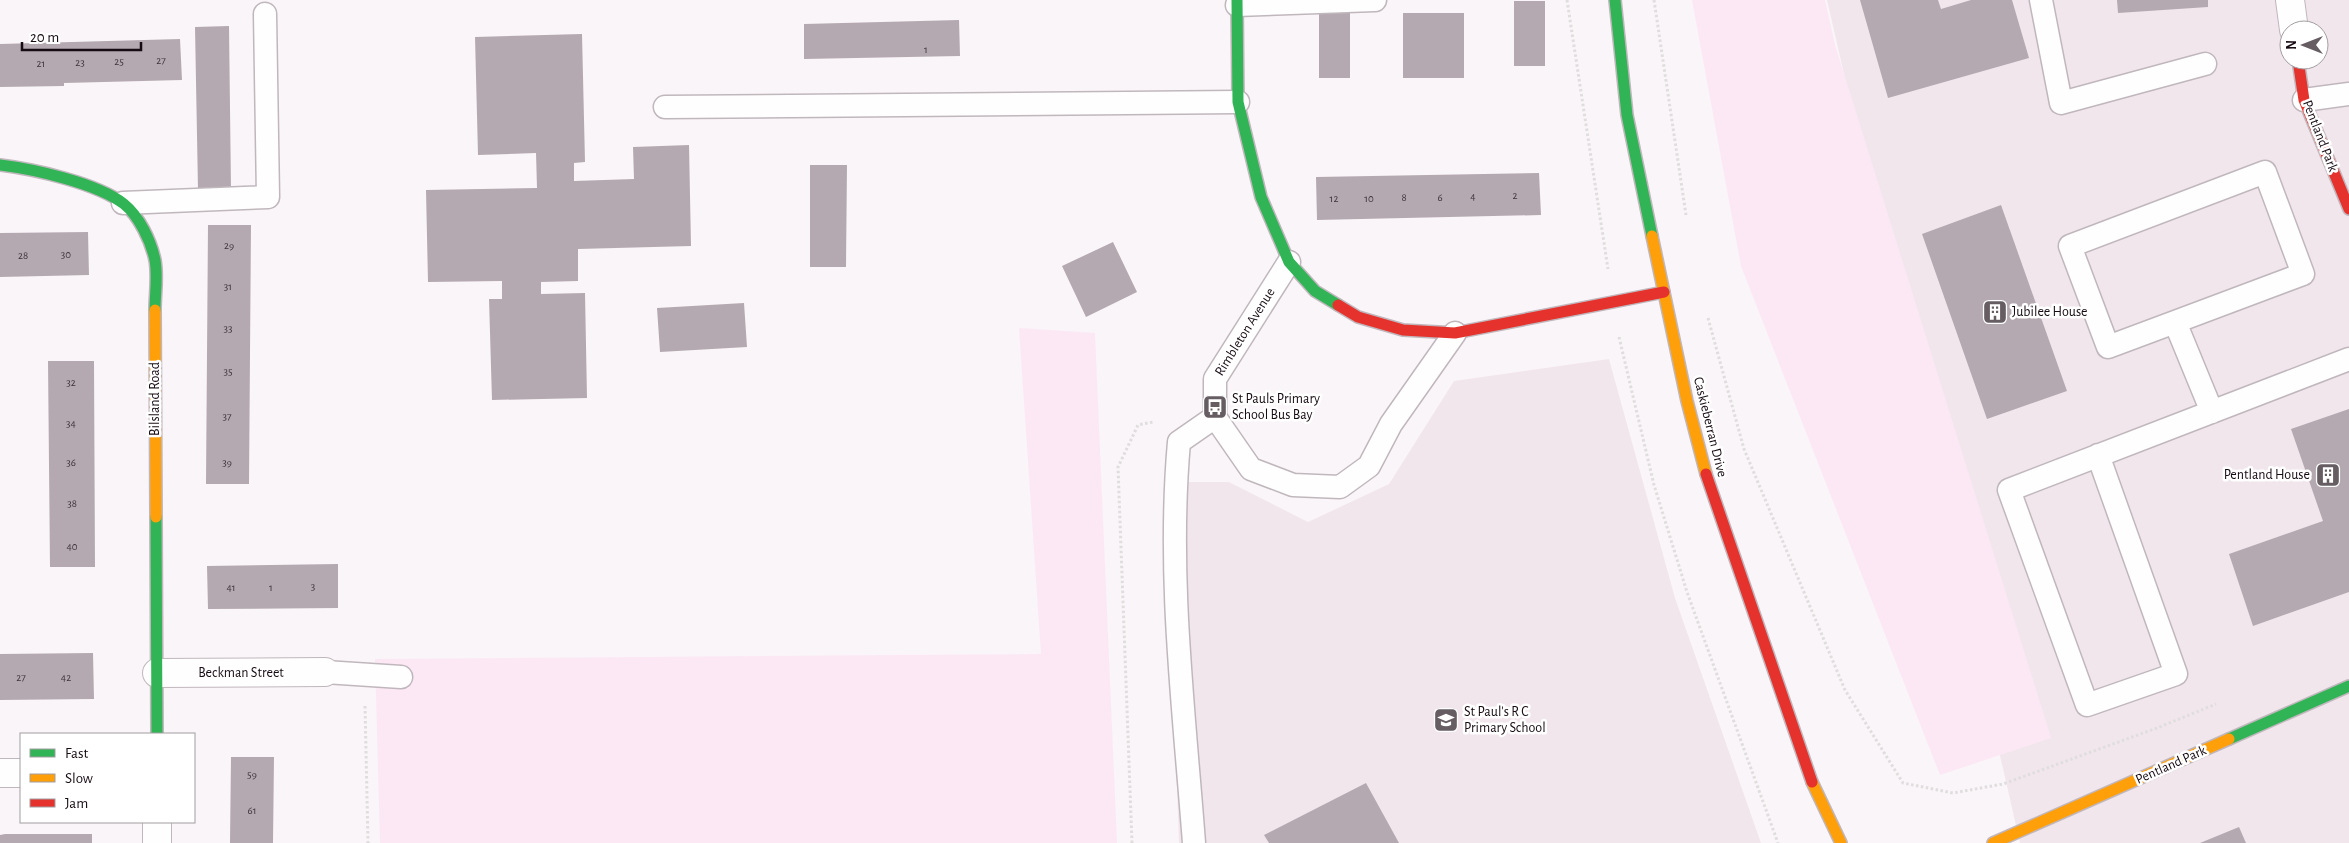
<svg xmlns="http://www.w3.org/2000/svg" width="2349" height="843" font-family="'Alegreya Sans',sans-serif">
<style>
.built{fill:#f2e6ed;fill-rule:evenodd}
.green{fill:#fce8f4}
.building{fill:#b4a9b0}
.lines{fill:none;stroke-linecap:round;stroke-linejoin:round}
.lane-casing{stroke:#c0b7bd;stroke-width:25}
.street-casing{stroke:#c0b7bd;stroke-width:30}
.fast-casing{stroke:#c0b7bd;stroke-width:14}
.slow-casing{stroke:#c0b7bd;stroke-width:14}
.jam-casing{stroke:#c0b7bd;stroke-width:14}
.path{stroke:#dfddde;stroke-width:3;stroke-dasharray:2.5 2.5;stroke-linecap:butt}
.lane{stroke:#fefefe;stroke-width:22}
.street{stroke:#fefefe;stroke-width:28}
.fast{stroke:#30b455;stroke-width:11}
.slow{stroke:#ff9f0a;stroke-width:11}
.jam{stroke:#e5322d;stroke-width:11}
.labels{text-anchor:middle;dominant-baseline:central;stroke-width:5;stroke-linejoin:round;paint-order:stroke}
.number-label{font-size:11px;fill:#3e323a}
.street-label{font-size:14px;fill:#160b12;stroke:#fff}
.poi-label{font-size:14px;fill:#160b12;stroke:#fff;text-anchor:start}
</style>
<rect width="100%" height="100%" fill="#faf5f8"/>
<path class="built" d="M1827,0H2349V843H2020ZM2289,30H2319V60H2289Z
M1609,359L1675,598L1761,843H1179L1166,482H1229L1308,522L1389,484L1454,381Z"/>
<path class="green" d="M1692,0H1825L1835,45L2051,738L1940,775L1741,266Z
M1019,328L1095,333L1117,843H380L375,659L1041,654Z"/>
<path class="building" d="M1860,0H1938L1941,9L1971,0H2012L2029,58L1888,98Z
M2117,0H2208V7L2118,13Z
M1514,1H1545V66H1514Z
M1319,13H1350V78H1319Z
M1403,13H1464V78H1403Z
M959,20L960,56L804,59V24Z
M229,26L231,190H198L195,27Z
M582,34L585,162L574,163V181L634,179L633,147L689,145L691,246L578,249V281L541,282V294L585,293L587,398L492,400L489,299H502V281L428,282L426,190L537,188L536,153L478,155L475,37Z
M180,39L182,80L64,83V86L0,87V44Z
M810,165H847L846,267H810Z
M1539,173L1541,215L1317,220L1316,177Z
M2001,205L2067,391L1987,419L1922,234Z
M208,225H251L249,484H206Z
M88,232L89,275L0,277V233Z
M1113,242L1137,292L1086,317L1062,266Z
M744,303L747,347L660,352L657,308Z
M48,361H94L95,567H50Z
M2349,409V592L2253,626L2229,554L2323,521L2291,429Z
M338,564V608L208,609L207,566Z
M93,653L94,699L0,700V654Z
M231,757H274L273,843H230Z
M1366,783L1399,843H1269L1264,835Z
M2239,827L2246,843H2200Z
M5,834H92V843H0V835Z"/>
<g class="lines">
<defs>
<path id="lane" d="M2041,0L2061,103L2205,64
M1237,5L1375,0
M2304,100L2349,94
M665,107L1238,102
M123,203L268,197L265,14
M1289,262L1215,379V417L1251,469L1293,485L1340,487L1369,466L1391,424L1455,333
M2175,322L2108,347L2070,246L2265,172L2303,274L2175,322L2212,412
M2098,455L2176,674L2087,705L2009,490C2122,446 2236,403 2349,359
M325,672L401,677
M1194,843C1184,710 1167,575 1179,442L1215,417"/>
<path id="street" d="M2290,0L2294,30
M157,673L325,672
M0,773H21
M157,822V843"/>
<path id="fast" d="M1237,0L1238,102L1261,197L1289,262L1315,291L1338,305
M1615,0L1627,115L1652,236
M0,165C33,169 97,183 124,204C139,216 151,241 155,260C158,276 155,294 155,310
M156,517L157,734
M2229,739L2349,686"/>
<path id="slow" d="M1652,236L1687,401L1706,474
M155,310L156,517
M1812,782L1841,843
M1993,843L2229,739"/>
<path id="jam" d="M2298,60L2304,100L2349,209
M1338,305L1358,317L1403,330L1455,333L1664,292
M1706,474L1812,782"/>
</defs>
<use href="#lane" class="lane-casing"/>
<use href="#street" class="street-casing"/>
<use href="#fast" class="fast-casing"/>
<use href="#slow" class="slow-casing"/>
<use href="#jam" class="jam-casing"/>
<path class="path" d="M1567,0L1608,269
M1654,0L1686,215
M1708,318L1744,449L1845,690L1903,783L1953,793L2003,784L2157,728L2216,704
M1619,337L1654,485L1687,592L1778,843
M365,706L368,843
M1132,843L1118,467L1138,425L1153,422"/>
<use href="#lane" class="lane"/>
<use href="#street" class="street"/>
<use href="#fast" class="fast"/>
<use href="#slow" class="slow"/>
<use href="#jam" class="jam"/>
</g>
<defs>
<symbol id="building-square" viewBox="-11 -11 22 22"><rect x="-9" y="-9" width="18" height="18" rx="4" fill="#665d62" stroke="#fff"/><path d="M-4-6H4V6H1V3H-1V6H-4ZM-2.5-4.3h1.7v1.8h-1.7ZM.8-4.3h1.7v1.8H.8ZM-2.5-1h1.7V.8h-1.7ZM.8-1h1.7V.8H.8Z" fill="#fff"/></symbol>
<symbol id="bus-square" viewBox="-11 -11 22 22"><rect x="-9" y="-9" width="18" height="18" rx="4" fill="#665d62" stroke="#fff"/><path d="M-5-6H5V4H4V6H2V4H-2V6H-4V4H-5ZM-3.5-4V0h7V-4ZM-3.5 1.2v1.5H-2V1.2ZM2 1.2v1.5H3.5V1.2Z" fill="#fff"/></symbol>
<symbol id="school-square" viewBox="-11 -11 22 22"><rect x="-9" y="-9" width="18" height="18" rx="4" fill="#665d62" stroke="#fff"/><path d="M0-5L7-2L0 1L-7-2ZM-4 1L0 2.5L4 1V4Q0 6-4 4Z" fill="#fff"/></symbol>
</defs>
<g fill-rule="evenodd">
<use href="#building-square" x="1981" y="298" width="28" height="28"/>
<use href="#bus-square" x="1201" y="393" width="28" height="28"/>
<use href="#building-square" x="2314" y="461" width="28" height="28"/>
<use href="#school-square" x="1432" y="706" width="28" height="28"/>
</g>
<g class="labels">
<g class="number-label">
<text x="926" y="49">1</text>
<text x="161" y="60">27</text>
<text x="119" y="61">25</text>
<text x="80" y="62">23</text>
<text x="41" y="63">21</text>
<text x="1515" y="195">2</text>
<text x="1473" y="196">4</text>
<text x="1404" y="197">8</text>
<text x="1440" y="197">6</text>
<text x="1334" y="198">12</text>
<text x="1369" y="198">10</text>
<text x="229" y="245">29</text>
<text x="66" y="254">30</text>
<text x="23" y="255">28</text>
<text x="228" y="286">31</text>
<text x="228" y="328">33</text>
<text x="228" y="371">35</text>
<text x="71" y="382">32</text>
<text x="227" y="416">37</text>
<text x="71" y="423">34</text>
<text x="71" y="462">36</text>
<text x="227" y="462">39</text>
<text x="72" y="503">38</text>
<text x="72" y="546">40</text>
<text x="313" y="586">3</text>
<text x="231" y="587">41</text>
<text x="271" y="587">1</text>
<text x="21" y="677">27</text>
<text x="66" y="677">42</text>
<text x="252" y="774">59</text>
<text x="252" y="810">61</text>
</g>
<g class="street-label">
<text transform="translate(2320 136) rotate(69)">Pentland Park</text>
<text transform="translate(1245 332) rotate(-58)">Rimbleton Avenue</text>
<text transform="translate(155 399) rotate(-90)">Bilsland Road</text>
<text transform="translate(1710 427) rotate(76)">Caskieberran Drive</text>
<text x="241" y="673">Beckman Street</text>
<text transform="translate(2171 765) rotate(-24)">Pentland Park</text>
</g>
<g class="poi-label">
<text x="2012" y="312">Jubilee House</text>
<text x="1232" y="399">St Pauls Primary<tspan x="1232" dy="16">School Bus Bay</tspan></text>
<text x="2310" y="475" text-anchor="end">Pentland House</text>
<text x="1464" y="712">St Paul's R C<tspan x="1464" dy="16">Primary School</tspan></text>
</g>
</g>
<rect x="20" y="733" width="175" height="90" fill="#ffffff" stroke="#a29da0"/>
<rect x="30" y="749" width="25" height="8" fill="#30b455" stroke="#a29da0"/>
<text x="65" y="758" font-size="15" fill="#160b12">Fast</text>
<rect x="30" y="774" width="25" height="8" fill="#ff9f0a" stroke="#a29da0"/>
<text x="65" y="783" font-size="15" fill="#160b12">Slow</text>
<rect x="30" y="799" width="25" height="8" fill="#e5322d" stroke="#a29da0"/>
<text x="65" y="808" font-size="15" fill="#160b12">Jam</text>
<g transform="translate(2304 45) rotate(270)"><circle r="24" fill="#ffffff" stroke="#a29da0"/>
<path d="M0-4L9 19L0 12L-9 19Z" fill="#665d62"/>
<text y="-8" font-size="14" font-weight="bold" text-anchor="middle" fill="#160b12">N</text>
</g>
<path d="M22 42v8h119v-8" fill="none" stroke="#160b12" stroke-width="2.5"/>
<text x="30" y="42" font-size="15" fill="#160b12" stroke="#ffffff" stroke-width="4" paint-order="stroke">20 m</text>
</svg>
